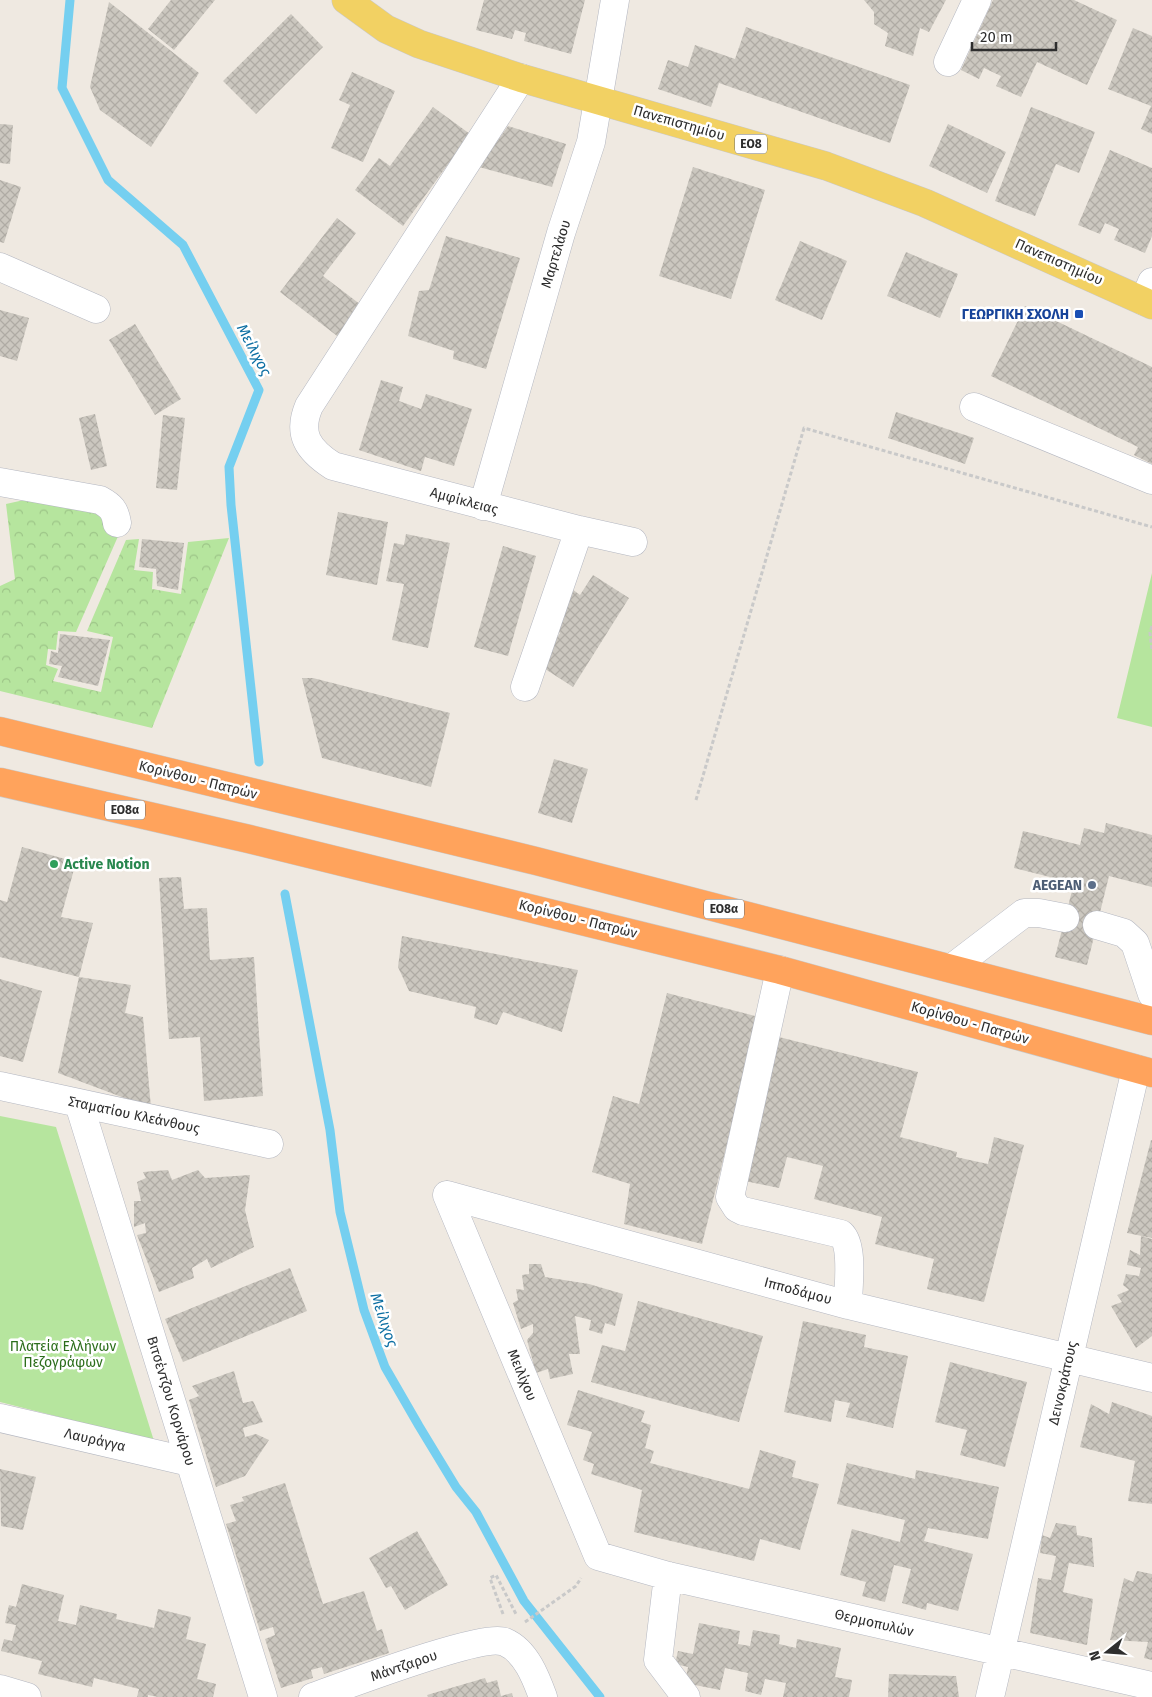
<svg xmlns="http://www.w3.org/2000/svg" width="1152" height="1697" font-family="'Fira Sans',sans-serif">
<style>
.forest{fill:url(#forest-crowns)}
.park{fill:#b6e59e}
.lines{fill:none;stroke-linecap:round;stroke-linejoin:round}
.stream{stroke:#75cff0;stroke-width:9}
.building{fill:url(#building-cross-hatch)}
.minor-casing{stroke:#b4b7c1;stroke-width:29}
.major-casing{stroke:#c9c9c9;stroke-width:29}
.highway-casing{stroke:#c9c9c9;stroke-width:29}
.path{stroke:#c9c9c9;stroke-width:3;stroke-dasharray:4 2.5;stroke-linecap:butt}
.minor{stroke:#fff;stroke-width:28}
.major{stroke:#f2d163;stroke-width:28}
.highway{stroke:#ffa35c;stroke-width:28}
.transit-dot{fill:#1a4fb4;stroke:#fff;stroke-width:2}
.leisure-dot{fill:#2e9e5b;stroke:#fff;stroke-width:2}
.service-dot{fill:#5c6f8a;stroke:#fff;stroke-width:2}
.labels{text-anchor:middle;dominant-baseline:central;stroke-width:5;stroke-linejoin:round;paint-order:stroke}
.shield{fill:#fff;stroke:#6d6d6d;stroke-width:1}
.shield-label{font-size:12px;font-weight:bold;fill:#2e2e2e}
.street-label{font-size:14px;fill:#2e2e2e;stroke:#fff}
.transit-label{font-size:14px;font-weight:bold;fill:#164399;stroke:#fff;text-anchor:end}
.leisure-label{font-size:14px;font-weight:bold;fill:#27864d;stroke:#fff;text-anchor:start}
.service-label{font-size:14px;font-weight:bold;fill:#4e5e75;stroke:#fff;text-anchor:end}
.park-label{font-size:14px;fill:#2c6e1b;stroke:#fff}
.water-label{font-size:15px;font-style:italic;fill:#0d6fa3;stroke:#fff}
</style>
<defs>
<pattern id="forest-crowns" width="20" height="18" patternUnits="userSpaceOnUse" patternTransform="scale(1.25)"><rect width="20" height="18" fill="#b6e59e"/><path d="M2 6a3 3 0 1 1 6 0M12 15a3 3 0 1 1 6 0" fill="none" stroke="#9dc588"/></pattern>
<pattern id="building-cross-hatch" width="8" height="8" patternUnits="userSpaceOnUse" patternTransform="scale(1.25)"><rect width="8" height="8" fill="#cbc7bf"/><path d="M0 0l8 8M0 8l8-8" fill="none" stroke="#afaba4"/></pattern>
</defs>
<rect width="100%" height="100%" fill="#efe9e1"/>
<path class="forest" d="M33,498H92L123,525L76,632L58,631L56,650L48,649L46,665L58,669L53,681L101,692L113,637L87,631L126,540L139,539L134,570L153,572L152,589L181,594L188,542L229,538L152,728L0,691V586L15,579L6,504Z"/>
<path class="park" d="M1152,573V727L1117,718Z
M0,1116L56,1127L154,1441L0,1402Z"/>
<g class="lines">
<path class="stream" d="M70,0L62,88L108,180L183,245L259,390L229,467L231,505L259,762
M285,894L330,1130L340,1212L364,1310L385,1367L419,1426L456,1487L476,1512L524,1601L600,1697"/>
</g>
<path class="building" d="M171,0H215L174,50L148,29Z
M484,0H585L571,54L524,41L526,33L515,30L512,39L476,30Z
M864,0H946L929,32L920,28L913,56L885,46L888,33L874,24V12Z
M993,0H1074L1117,20L1087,85L1037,62L1021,97L996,86L1001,76L984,68L979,79L961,70Z
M109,2L199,73L151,147L100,110L90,87Z
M291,14L323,47L256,114L223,81Z
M746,27L910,85L890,143L719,83L711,107L658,89L668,60L688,67L695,45L735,59Z
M1133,28L1152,36V134L1141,129L1151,106L1108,89Z
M352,72L395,91L363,162L331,148L350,105L339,100Z
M433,107L470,134L403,226L355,190L379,158L390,166Z
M1031,107L1095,132L1079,173L1056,164L1035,216L995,201Z
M0,124L13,125L10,164L0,163Z
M948,124L1006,152L987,193L929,166Z
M508,126L566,144L552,187L479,167Z
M1110,150L1152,168V236L1145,253L1114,240L1119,229L1105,223L1100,234L1078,225Z
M693,167L765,190L731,299L659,276Z
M0,180L21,187L4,243L0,242Z
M337,218L356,233L323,276L369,311L345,342L280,292Z
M446,236L520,258L486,369L453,359L454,351L408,336L419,291L429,290Z
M800,241L847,261L822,320L775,300Z
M906,252L958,274L940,318L887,296Z
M1025,306L1152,367V464L1134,455L1138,447L991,376Z
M0,310L29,318L17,361L0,356Z
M135,324L181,399L155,415L109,340Z
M381,380L403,387L399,401L421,409L426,394L472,409L454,466L425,457L421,471L359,450Z
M896,412L974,438L965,464L888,438Z
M95,414L107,466L91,470L79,418Z
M163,415L185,418L177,490L156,488Z
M338,512L388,522L377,585L326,575Z
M406,534L450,543L428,648L392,640L404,584L386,581L394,543L404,545Z
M142,539L184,543L178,590L157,586L156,569L139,567Z
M503,546L536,556L508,656L474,647Z
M593,575L629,598L573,687L539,665L560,633L549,626L572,589L580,595Z
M60,634L110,640L98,686L58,677L62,666L49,664L51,651L58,653Z
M302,678H313L450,713L431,787L322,758Z
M554,759L588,769L572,823L538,813Z
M1106,823L1152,835V887L1109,876L1087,965L1055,957L1074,883L1014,868L1023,831L1080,845L1084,828L1104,833Z
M22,847L76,862L61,917L93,923L79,977L0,957V900L7,902Z
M181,877L184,909L207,908L210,960L254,957L263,1096L204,1101L200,1037L169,1039L159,878Z
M402,936L578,970L562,1032L503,1012L497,1025L474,1018L476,1007L409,991L398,967Z
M79,977L131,985L125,1013L143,1017L151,1108L58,1073Z
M0,979L42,991L23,1062L0,1056Z
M667,993L759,1017L702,1244L624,1224L630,1184L592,1172L613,1096L639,1104Z
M775,1036L918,1072L900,1137L957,1152L956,1157L988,1164L994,1137L1024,1145L984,1302L927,1289L934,1259L875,1244L882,1217L814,1199L823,1166L787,1157L779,1188L740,1180Z
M1151,1140H1152V1238L1127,1233Z
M168,1170L172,1180L198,1170L205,1178L250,1175L245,1210L254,1247L211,1268L207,1259L192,1268L194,1278L159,1292L137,1235L146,1233L145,1223L134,1227V1201H141L137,1182L146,1178L143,1172Z
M1141,1236L1152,1239V1336L1136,1348L1111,1306L1122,1302L1117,1295L1129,1290L1123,1285L1126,1274L1139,1276L1141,1268L1127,1265L1130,1250L1140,1255Z
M529,1264H541L545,1277L589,1284L623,1294L615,1326L605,1323L602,1334L589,1330L591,1320L575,1316L580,1354H569L573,1374L550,1379L548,1369L536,1373L527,1340L533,1333V1324L521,1329L513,1303L518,1300L516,1289L524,1290L522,1275L529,1274Z
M290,1268L307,1311L183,1362L165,1319Z
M638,1301L763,1336L739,1422L591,1382L602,1345L625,1351Z
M803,1321L866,1335L864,1347L908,1356L893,1428L846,1417L850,1403L835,1400L831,1422L784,1412Z
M950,1362L1027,1382L1005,1467L960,1455L967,1430L935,1422Z
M234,1371L243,1403L253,1401L263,1422L243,1428L245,1437L256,1434L269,1440L245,1476L216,1487L189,1400L199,1396L192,1386Z
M578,1390L645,1411L641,1422L651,1425L645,1448L654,1451L650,1463L749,1489L760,1450L796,1461L792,1477L819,1484L800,1550L760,1539L754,1561L634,1532L642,1490L591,1474L594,1464L583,1460L592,1432L567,1425Z
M1112,1402L1152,1416V1504L1128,1501L1135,1461L1080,1447L1091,1404L1109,1414Z
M847,1463L915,1479L916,1470L999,1487L988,1539L928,1528L924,1541L973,1554L958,1611L927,1603L926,1610L902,1603L911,1569L894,1565L885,1602L862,1596L866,1582L840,1575L852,1529L900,1542L905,1520L837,1504Z
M0,1469L36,1477L23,1530L1,1526Z
M285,1483L323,1604L364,1591L377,1631L382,1629L389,1653L324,1674L322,1667L311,1670L313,1678L281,1688L265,1639L275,1635L273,1627L260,1631L226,1524L236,1521L230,1505L244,1501L242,1497Z
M1056,1523L1076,1526L1077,1535L1092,1538L1094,1567L1069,1563L1063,1592L1093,1599L1087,1645L1030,1633L1038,1578L1051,1580L1056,1556L1040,1553L1042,1535L1050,1538Z
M417,1531L448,1585L405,1610L391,1586L386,1588L369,1558Z
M1137,1571L1152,1574V1660L1144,1658L1148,1642L1110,1640L1124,1578L1133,1582Z
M22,1584L64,1595L58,1621L76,1625L80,1605L117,1614L116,1619L154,1628L158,1609L191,1617L186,1639L206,1644L197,1679L216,1684L213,1697H158L148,1695V1697H137L139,1689L94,1678L92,1687L38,1674L42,1661L1,1651L4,1639L12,1641L16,1625L5,1623L9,1605L16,1607Z
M699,1623L740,1631L738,1644L750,1646L753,1630L780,1635L779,1644L796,1648L797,1639L841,1648L835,1677L852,1680L849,1697H783L786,1683L765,1679L761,1695L745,1691L748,1673L725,1668L720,1690L685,1683L688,1667L675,1664L678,1651L693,1654Z
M889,1674L956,1676L959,1697H888Z
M485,1678L487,1683L497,1680L501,1696L512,1693L513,1697H428L427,1695Z"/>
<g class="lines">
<defs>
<path id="minor" d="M948,62L977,0
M521,78L309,406C297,434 308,450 333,466L579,530L633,542
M0,267L96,309
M1144,301L1152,282
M974,407L1152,480
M0,482L100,500C111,506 115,510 117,523
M483,506L561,233L591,142L615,0
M525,687L579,530
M1097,925L1124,933L1135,943L1152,994
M952,968L1024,913H1039L1065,918
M780,970L730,1197L737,1208L743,1211L841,1234C854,1246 848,1287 848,1305
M0,1086L269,1144
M79,1104L263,1697
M447,1195L598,1556L668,1576L1152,1686
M447,1195L848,1305L1152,1378
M0,1418L190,1462
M668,1576L658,1660L686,1697
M0,1689L27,1697
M313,1697C344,1686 482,1633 505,1642C526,1651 536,1678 543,1697
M990,1697L1136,1069"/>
<path id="major" d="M346,0L386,29L419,44L521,78L826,166L925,203L1152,305"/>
<path id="highway" d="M0,731L536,861L1152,1021
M0,782L249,839L780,970L1152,1073"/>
</defs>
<use href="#minor" class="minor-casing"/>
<use href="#major" class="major-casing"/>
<use href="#highway" class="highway-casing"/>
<path class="path" d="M1152,626L1150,633L1152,651
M696,800L804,428L1152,527
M503,1614L490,1578L496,1575L517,1616
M525,1622L576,1586L581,1578"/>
<use href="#minor" class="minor"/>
<use href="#major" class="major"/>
<use href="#highway" class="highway"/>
</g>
<rect class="transit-dot" x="1074" y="309" width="10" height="10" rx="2.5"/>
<circle class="leisure-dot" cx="54" cy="864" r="5"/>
<circle class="service-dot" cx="1092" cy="885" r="5"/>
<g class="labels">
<g class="shield">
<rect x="735" y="134.5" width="32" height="19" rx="4"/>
<rect x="105" y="800.5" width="40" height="19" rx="4"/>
<rect x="704" y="899.5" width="40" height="19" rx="4"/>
</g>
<g class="shield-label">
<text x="751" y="144">ΕΟ8</text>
<text x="125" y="810">ΕΟ8α</text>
<text x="724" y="909">ΕΟ8α</text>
</g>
<g class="street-label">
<text transform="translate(679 123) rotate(16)">Πανεπιστημίου</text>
<text transform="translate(556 254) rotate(-73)">Μαρτελάου</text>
<text transform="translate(1059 262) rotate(24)">Πανεπιστημίου</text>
<text transform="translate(464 501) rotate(15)">Αμφίκλειας</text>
<text transform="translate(198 780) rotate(14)">Κορίνθου - Πατρών</text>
<text transform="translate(578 919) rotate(14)">Κορίνθου - Πατρών</text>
<text transform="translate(970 1023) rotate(16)">Κορίνθου - Πατρών</text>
<text transform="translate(134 1115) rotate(12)">Σταματίου Κλεάνθους</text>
<text transform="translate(798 1291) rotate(15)">Ιπποδάμου</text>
<text transform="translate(522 1375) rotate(67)">Μειλίχου</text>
<text transform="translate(1063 1383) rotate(-77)">Δεινοκράτους</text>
<text transform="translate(171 1401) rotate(73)">Βιτσέντζου Κορνάρου</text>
<text transform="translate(95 1440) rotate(13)">Λαυράγγα</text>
<text transform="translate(874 1623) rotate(13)">Θερμοπυλών</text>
<text transform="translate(404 1666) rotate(-19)">Μάντζαρου</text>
</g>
<g class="transit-label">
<text x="1069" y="314">ΓΕΩΡΓΙΚΗ ΣΧΟΛΗ</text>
</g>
<g class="leisure-label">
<text x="64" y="864">Active Notion</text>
</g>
<g class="service-label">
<text x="1082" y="885">AEGEAN</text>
</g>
<g class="park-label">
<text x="63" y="1346">Πλατεία Ελλήνων<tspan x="63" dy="16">Πεζογράφων</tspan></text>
</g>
<g class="water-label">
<text transform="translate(254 350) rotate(62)">Μείλιχος</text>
<text transform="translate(384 1320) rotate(71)">Μείλιχος</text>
</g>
</g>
<g transform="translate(1107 1652) rotate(253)" stroke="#ffffff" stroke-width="4" paint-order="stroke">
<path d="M0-4L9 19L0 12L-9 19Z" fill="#2e2e2e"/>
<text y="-8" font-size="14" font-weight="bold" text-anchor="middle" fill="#2e2e2e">N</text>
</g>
<path d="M972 42v8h84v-8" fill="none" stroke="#2e2e2e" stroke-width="2.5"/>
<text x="980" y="42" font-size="15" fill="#2e2e2e" stroke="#ffffff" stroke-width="4" paint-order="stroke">20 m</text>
</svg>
